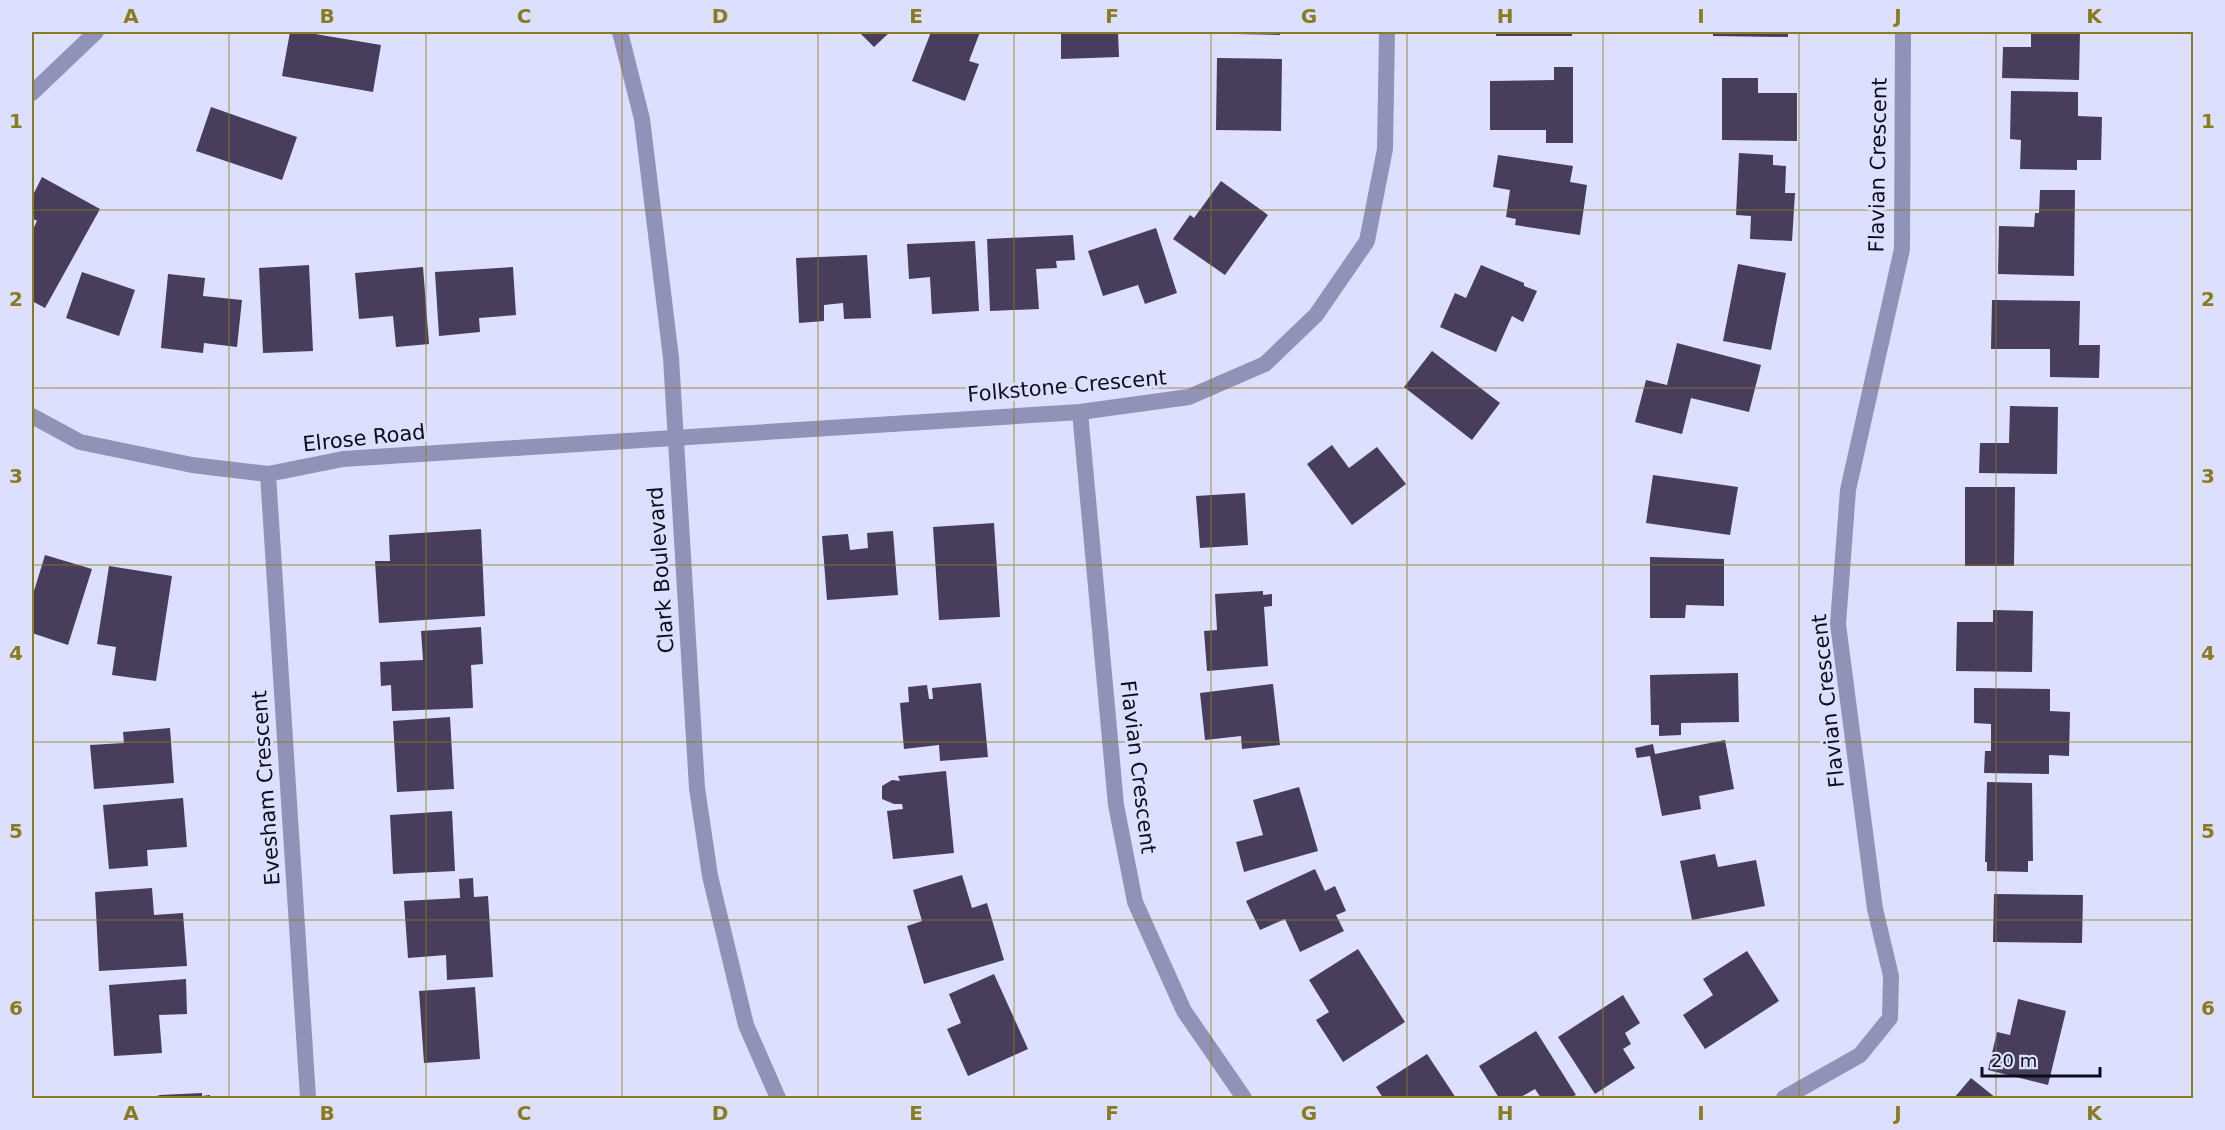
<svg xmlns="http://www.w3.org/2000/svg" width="2225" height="1130" font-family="'DejaVu Sans',sans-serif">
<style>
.building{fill:#483d5b}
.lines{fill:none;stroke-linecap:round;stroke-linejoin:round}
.minor{stroke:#9093b7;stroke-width:16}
.tertiary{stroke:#9093b7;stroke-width:16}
.grid{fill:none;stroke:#897b21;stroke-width:1.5;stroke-opacity:0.55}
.labels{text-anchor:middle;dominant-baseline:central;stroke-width:6;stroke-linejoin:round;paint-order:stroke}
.street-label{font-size:21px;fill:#0c0d1a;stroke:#dcdffe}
.neatline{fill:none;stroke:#897b21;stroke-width:2}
.grid-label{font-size:20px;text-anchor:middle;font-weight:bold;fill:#897b21}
</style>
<rect width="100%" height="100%" fill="#dcdffe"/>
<path class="building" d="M290,32H303L381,45L373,92L282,76Z
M859,32H890L874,47Z
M931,32H980L969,61L979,64L965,101L912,81Z
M1061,32H1118L1119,57L1061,59Z
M1237,32H1280V35L1237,34Z
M1496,32H1572V36H1496Z
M1713,32H1788V37L1713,36Z
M2031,32H2080L2079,80L2002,78L2003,47H2031Z
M1217,58L1282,59L1281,131L1216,130Z
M1554,67H1573V143H1546V130H1490V81L1554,80Z
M1722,78H1758V93H1797V141L1722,140Z
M2011,91L2078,92V116L2102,117L2101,160H2077V170L2020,169L2021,140L2010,139Z
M211,107L297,137L282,180L196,151Z
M1739,153L1773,155V165L1786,166L1785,193H1795L1792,241L1750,239L1751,216L1736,215Z
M1498,155L1573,166L1570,182L1587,185L1580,235L1515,225L1516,219L1506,217L1510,190L1493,187Z
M42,177L100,209L45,308L32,301V231L37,221L32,218V197Z
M1221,181L1268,215L1225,275L1173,239L1190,215L1194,218Z
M2040,190H2075L2074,276L1998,274L1999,226L2034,227L2035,213H2039Z
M1156,228L1177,293L1145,304L1138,285L1103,296L1088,251Z
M1073,235L1075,260L1056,261L1057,268L1036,269L1039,309L990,311L987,239Z
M975,241L979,311L932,314L930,277L909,279L907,244Z
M867,255L871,318L844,319L843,303L824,305V321L799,323L796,258Z
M1738,264L1786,273L1771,350L1723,341Z
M309,265L313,351L263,353L259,268Z
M1481,265L1524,283V286L1537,291L1523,322L1512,316L1496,352L1440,327L1455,293L1466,298Z
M423,267L429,344L396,347L393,316L359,319L355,273Z
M513,267L516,315L479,318L480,332L439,336L435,272Z
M82,272L135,290L119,336L66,318Z
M168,274L205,278L203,296L242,300L237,347L204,343L203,353L161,348Z
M1992,300L2080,301L2079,345H2100L2099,378L2050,377V349H1991Z
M1677,343L1761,365L1749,412L1691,398L1682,434L1635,422L1646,380L1667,385Z
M1432,351L1500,403L1472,440L1404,387Z
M2010,406L2058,407L2057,474L1979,473L1980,443H2009Z
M1332,445L1349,468L1377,447L1406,484L1352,525L1307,464Z
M1653,475L1738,487L1730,535L1646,523Z
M1965,487H2015L2014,566H1965Z
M1245,493L1248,545L1200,548L1196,496Z
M994,523L1000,617L939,620L933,527Z
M481,529L485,616L379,623L375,561H390L389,535Z
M893,531L898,595L827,600L822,536L848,534L850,550L868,548L867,533Z
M45,555L92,569L68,645L32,633V590L34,591Z
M1650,557L1724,559V606L1686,605L1685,618H1650Z
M109,566L172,576L156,681L112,675L116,647L97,644Z
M1263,591V595L1272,594V606L1264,607L1268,666L1207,671L1204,631L1217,630L1215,594Z
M1993,610L2033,611L2032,672L1956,671L1957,622H1993Z
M481,627L483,664L471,665L473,708L392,711L391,685L381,686L380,662L423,660L421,631Z
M1738,673L1739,722L1681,723V735L1659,736V725H1651L1650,675Z
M981,683L988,757L940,761L939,745L904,749L900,703L909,702L908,687L927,685L929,699H933L932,688Z
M1273,684L1280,745L1242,749L1241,736L1205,740L1200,693Z
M1974,688L2050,689V711L2070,712L2069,756L2049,755V774L1984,773L1985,751H1991V724L1974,723Z
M450,717L454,789L397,792L393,721Z
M170,728L174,783L94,789L90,745L124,743L123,732Z
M1725,740L1734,789L1699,796L1701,809L1662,816L1650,756L1637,758L1635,748L1653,744L1655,754Z
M946,771L954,853L893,859L887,811L903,809L902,804H894L882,799V786L892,780L900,781L898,776Z
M1987,782L2032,783L2033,861H2028V872L1987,871V862H1985Z
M1299,787L1318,851L1244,872L1236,842L1263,835L1253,800Z
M183,798L187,847L147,850L148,866L109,869L103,805Z
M452,811L455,871L393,874L390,815Z
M1715,854L1718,867L1756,860L1765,906L1692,920L1680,861Z
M1315,869L1325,891L1335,886L1346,911L1336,915L1344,931L1300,952L1285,919L1260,930L1246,901Z
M962,875L972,908L987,903L1004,960L924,984L907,926L922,921L913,890Z
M473,878L474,897L488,896L493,977L447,980L446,955L408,958L404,901L460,898L459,879Z
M152,888L154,915L183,913L187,966L99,971L95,892Z
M1994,894L2083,895L2082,943L1993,942Z
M1358,949L1405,1022L1343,1062L1316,1020L1329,1012L1309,980Z
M1747,951L1779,1001L1705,1049L1683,1015L1713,995L1703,979Z
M994,974L1028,1049L968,1076L947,1029L961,1023L949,994Z
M186,979L187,1014L159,1015L162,1053L114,1056L109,985Z
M475,987L480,1059L424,1063L419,991Z
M1623,995L1640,1023L1625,1033L1631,1044L1623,1049L1635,1068L1595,1094L1558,1037Z
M2018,999L2066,1011L2048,1085L1988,1070L1997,1032L2010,1035Z
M1536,1031L1576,1095L1569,1098H1541L1535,1089L1519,1098H1499L1479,1066Z
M1427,1054L1456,1098H1383L1376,1087Z
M1971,1078L1996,1098H1954Z
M202,1093V1096L210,1095V1098H154V1097L160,1095Z"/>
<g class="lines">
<path class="minor" d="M32,93L96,32
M1080,412L1116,805L1135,902L1184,1011L1244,1098
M32,416L80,442L192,465L268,474L343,459L1080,412L1189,397L1265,364L1316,315L1367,241L1385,149L1387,32
M268,474L308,1098
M1784,1098L1860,1055L1890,1018L1891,976L1875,909L1838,624L1848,490L1902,249L1903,32"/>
<path class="tertiary" d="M620,32L642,119L671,358L697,788L710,876L746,1025L778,1098"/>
</g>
<path class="grid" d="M229,32V1098M426,32V1098M622,32V1098M818,32V1098M1014,32V1098M1211,32V1098M1407,32V1098M1603,32V1098M1799,32V1098M1996,32V1098M32,210H2194M32,388H2194M32,565H2194M32,742H2194M32,920H2194"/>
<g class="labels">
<g class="street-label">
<text transform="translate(1878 165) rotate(-89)">Flavian Crescent</text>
<text transform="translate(1067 386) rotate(-5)">Folkstone Crescent</text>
<text transform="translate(364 438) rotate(-6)">Elrose Road</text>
<text transform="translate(661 570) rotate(-94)">Clark Boulevard</text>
<text transform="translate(1828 701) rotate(-96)">Flavian Crescent</text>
<text transform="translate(1138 767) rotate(83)">Flavian Crescent</text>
<text transform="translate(266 788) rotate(-94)">Evesham Crescent</text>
</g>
</g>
<rect width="2225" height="1130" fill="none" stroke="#dcdffe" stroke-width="66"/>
<path d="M1982 1067v9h118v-9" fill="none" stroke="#0c0d1a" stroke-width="3"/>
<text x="1991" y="1067" font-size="18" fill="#0c0d1a" stroke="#dcdffe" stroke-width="4.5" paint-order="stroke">20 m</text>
<rect x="33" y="33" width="2159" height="1064" class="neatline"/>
<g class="grid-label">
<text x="131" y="23">A</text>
<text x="327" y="23">B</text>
<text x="524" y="23">C</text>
<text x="720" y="23">D</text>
<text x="916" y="23">E</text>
<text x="1112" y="23">F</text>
<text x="1309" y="23">G</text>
<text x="1505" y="23">H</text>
<text x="1701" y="23">I</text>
<text x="1898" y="23">J</text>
<text x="2094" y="23">K</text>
<text x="16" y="128">1</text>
<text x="2208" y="128">1</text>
<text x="16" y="306">2</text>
<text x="2208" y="306">2</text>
<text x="16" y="483">3</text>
<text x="2208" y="483">3</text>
<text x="16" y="660">4</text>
<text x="2208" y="660">4</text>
<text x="16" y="838">5</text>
<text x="2208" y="838">5</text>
<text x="16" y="1015">6</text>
<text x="2208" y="1015">6</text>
<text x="131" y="1120">A</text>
<text x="327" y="1120">B</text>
<text x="524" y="1120">C</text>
<text x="720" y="1120">D</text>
<text x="916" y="1120">E</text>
<text x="1112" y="1120">F</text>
<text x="1309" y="1120">G</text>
<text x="1505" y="1120">H</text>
<text x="1701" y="1120">I</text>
<text x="1898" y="1120">J</text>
<text x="2094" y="1120">K</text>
</g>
</svg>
